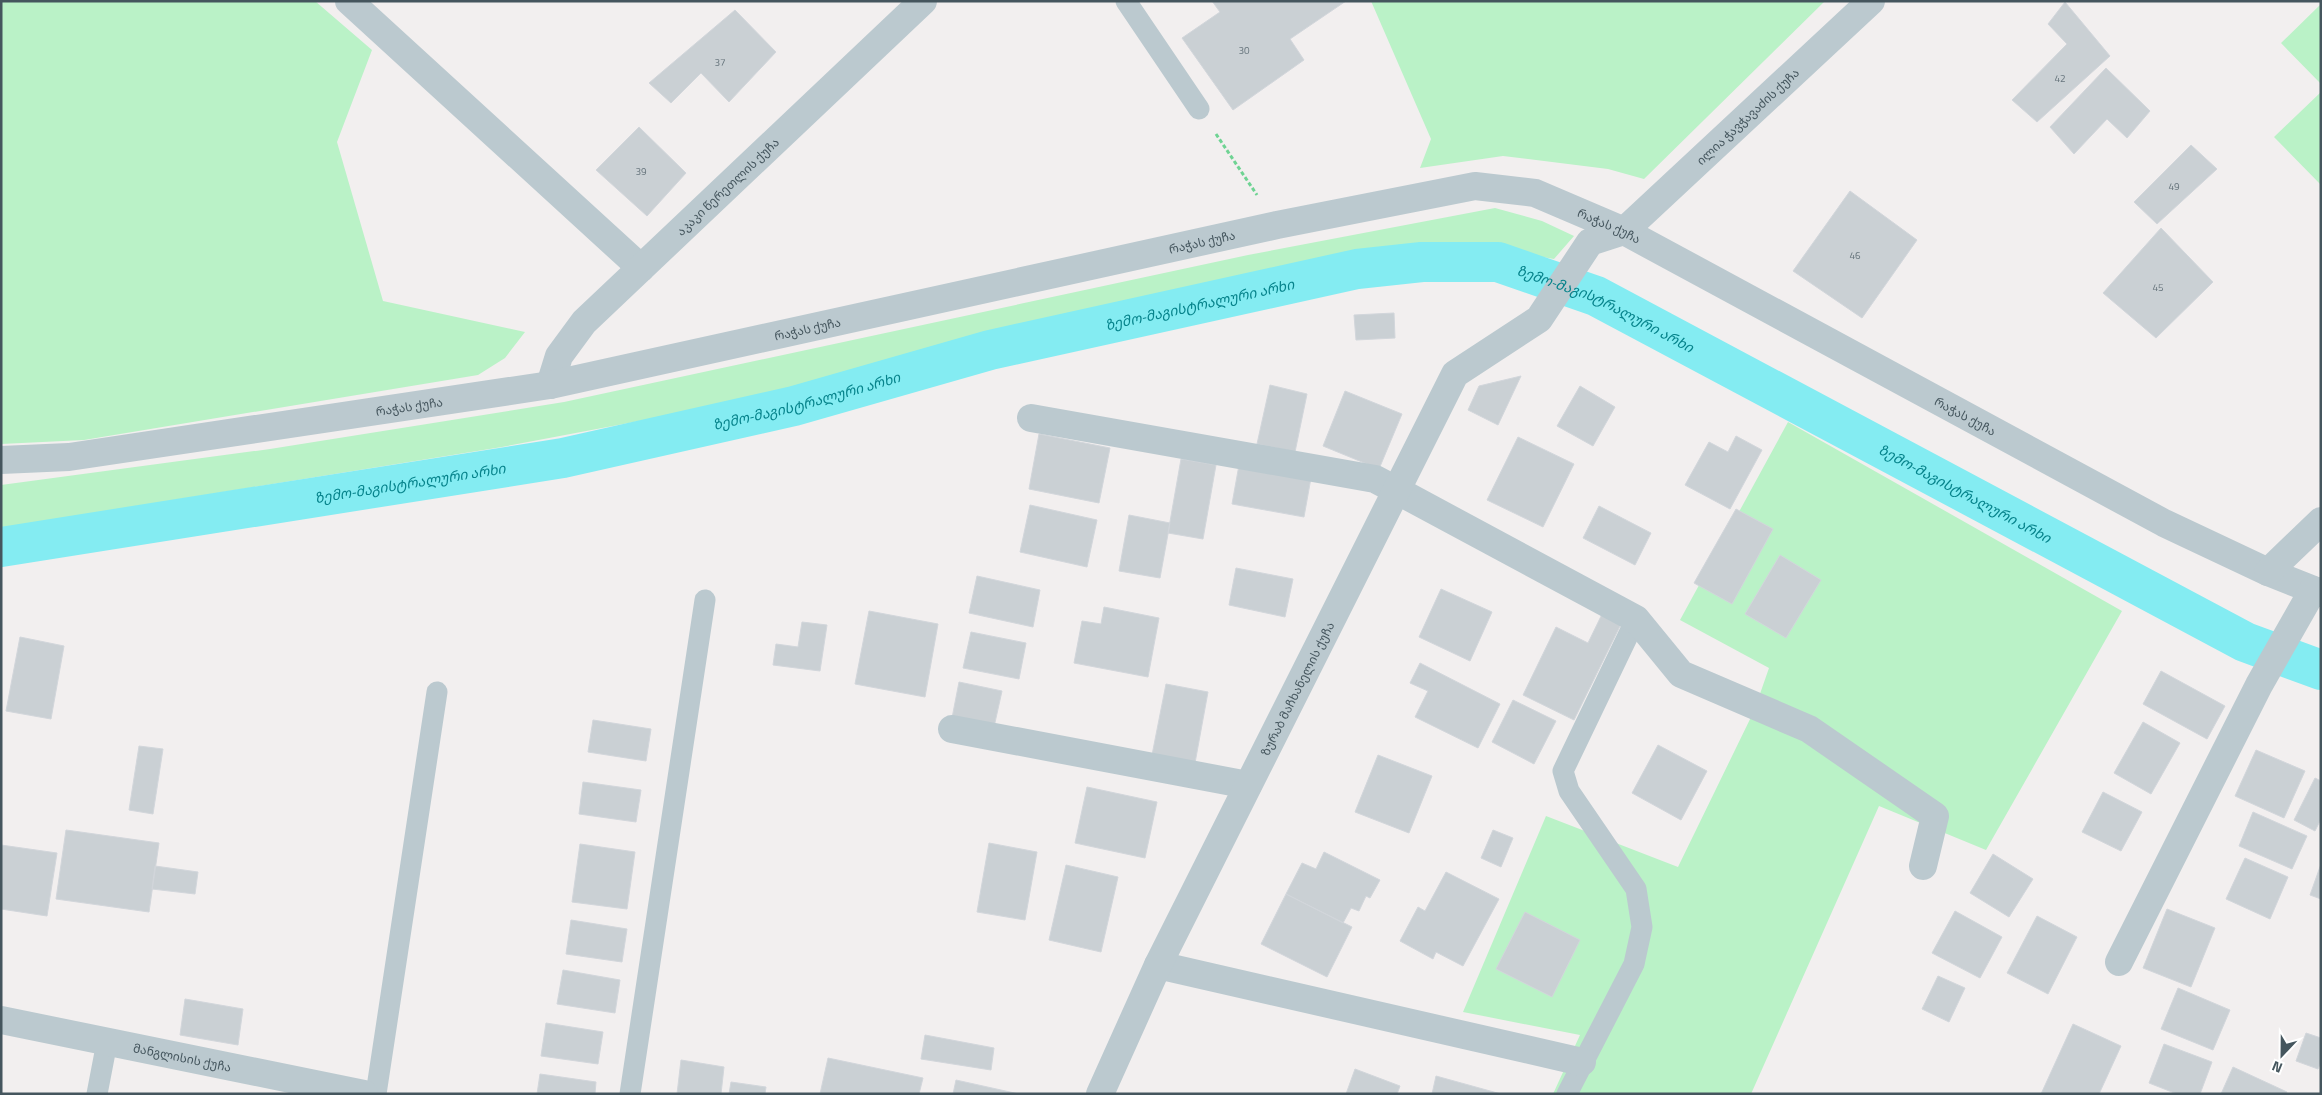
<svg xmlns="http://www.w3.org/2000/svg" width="2322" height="1095" font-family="'Titillium Web','Noto Sans Georgian',sans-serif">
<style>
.green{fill:#baf2c7}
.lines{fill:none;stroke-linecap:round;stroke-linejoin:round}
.canal{stroke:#84ecf2;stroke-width:40}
.building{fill:#cad0d4;stroke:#d2d6db}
.path{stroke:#6fd393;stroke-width:3;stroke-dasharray:4 2.5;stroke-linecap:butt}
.service{stroke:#bbc9cf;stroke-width:21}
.minor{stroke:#bbc9cf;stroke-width:28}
.labels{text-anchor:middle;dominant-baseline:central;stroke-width:4;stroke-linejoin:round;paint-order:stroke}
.number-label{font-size:10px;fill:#66747c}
.street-label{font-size:12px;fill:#45565e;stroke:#fff}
.water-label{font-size:14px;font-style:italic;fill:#06838b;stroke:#fff}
</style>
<rect width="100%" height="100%" fill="#f2efef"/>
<path class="green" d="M1,1H315L372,50L337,142L383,301L525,332L505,358L478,375L84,440L1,444Z
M1371,1H1825L1644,179L1608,169L1503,156L1420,168L1431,139Z
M2321,4V84L2281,43Z
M2321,92V185L2274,137Z
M1495,208L1542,221L1574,236L1554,259L1480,246L1328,262L777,395L502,447L1,528V485L270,449L564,402L1248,255Z
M1788,422L2122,611L1986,850L1879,806L1751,1094H1553L1580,1035L1463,1012L1546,816L1678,867L1754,711L1769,668L1680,620Z"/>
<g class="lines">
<path class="canal" id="s1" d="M1,547L563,458L794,406L990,350L1357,269L1422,262H1498L1596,296L2245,642L2321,670"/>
</g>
<path class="building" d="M1212,1H1346L1290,39L1304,60L1233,110L1182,38L1220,12Z
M2065,2L2110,56L2037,122L2012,100L2067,44L2048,24Z
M735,10L776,52L729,102L701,73L671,103L649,83Z
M2106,68L2150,111L2127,138L2107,119L2074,154L2050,127Z
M639,127L686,173L647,216L596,170Z
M2191,145L2217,169L2157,224L2134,202Z
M1850,191L1917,240L1862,318L1793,271Z
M2161,228L2213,282L2156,338L2103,293Z
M1394,313L1395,338L1356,340L1354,315Z
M1521,376L1498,425L1468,410L1479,386Z
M1270,385L1307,394L1295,452L1257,444Z
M1580,386L1615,407L1593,446L1557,426Z
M1345,391L1402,414L1379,469L1323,446Z
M1039,434L1110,448L1099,503L1029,489Z
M1736,436L1762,450L1730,509L1685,485L1709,442L1728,452Z
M1518,437L1574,464L1543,527L1487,500Z
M1181,459L1216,465L1203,539L1168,533Z
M1239,465L1311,478L1304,517L1232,504Z
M1030,505L1097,520L1087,567L1020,552Z
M1599,506L1651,533L1635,565L1583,538Z
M1736,509L1773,529L1732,604L1694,583Z
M1129,515L1170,523L1160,578L1119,571Z
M1780,555L1821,580L1786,638L1745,614Z
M1236,568L1293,579L1285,617L1229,605Z
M977,576L1040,590L1033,627L969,613Z
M1441,589L1492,612L1470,661L1419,637Z
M1104,607L1159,618L1148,677L1074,663L1082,621L1101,624Z
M1605,608L1624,618L1574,720L1523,695L1556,627L1588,643Z
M869,611L938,624L925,697L855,684Z
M802,622L827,625L820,671L773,665L776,644L798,647Z
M971,632L1026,643L1019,679L963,668Z
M20,637L64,646L51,719L6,711Z
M1420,663L1500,704L1478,748L1415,717L1428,691L1410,683Z
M2161,671L2225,706L2207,739L2143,704Z
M959,682L1002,691L994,727L952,718Z
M1166,684L1208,692L1195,763L1152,755Z
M1513,700L1556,721L1534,764L1492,742Z
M593,720L651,729L646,761L588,752Z
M2143,722L2180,743L2151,794L2114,773Z
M1658,745L1707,771L1681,820L1632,793Z
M139,746L163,749L153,814L129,810Z
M2256,750L2305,771L2284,818L2235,796Z
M1378,755L1432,776L1409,833L1355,812Z
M2315,778L2321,781V819L2315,831L2294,820Z
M583,782L641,790L636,822L579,814Z
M1087,787L1157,802L1145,858L1075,843Z
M2103,792L2142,812L2121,851L2082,832Z
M2253,812L2307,836L2292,869L2239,846Z
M66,830L159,843L149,912L56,899Z
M1493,830L1513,838L1501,867L1481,858Z
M989,843L1037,852L1025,920L977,912Z
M580,844L635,852L627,909L572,902Z
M1,845L57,853L47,916L1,909Z
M1324,852L1380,880L1370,898L1366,896L1359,911L1351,908L1343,923L1286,894L1302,863L1316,869Z
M1993,854L2033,879L2009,917L1970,893Z
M2245,858L2288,877L2270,919L2226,899Z
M2321,864V899L2310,895Z
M1066,865L1118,877L1101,952L1049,940Z
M155,866L198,872L195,894L152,889Z
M1446,872L1499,899L1463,966L1436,952L1433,959L1400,941L1418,907L1425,911Z
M1286,894L1352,927L1327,977L1261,944Z
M2167,909L2215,928L2191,987L2143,968Z
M1955,911L2002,937L1980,978L1932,953Z
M1525,912L1580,940L1552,997L1496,969Z
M2037,916L2077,937L2048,994L2007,973Z
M571,920L627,929L622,962L566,954Z
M563,970L620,980L615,1013L557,1004Z
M1938,976L1965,988L1949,1022L1922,1009Z
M2178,988L2230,1010L2213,1050L2161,1029Z
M185,999L243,1009L238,1045L180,1035Z
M546,1023L603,1032L598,1064L541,1056Z
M2073,1024L2121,1046L2099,1094H2041Z
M2306,1033L2321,1038V1062L2318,1069L2296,1061Z
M925,1035L994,1048L991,1070L921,1059Z
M2164,1044L2212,1062L2200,1094H2177L2149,1083Z
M828,1058L923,1078L919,1094H820Z
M681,1060L724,1067L721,1094H677Z
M2233,1067L2287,1092L2286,1094H2221Z
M1355,1069L1400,1086L1397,1094H1346Z
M540,1074L596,1082L595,1094H537Z
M1436,1076L1501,1094H1432Z
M956,1080L1019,1094H953Z
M731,1082L766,1087L765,1094H729Z"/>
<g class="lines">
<path class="path" d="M1216,134L1257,195"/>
<path class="service" d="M1126,1L1199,109
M97,1094L107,1042
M376,1094L437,692
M630,1094L705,600
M1567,1094L1634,964L1642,927L1636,889L1569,791L1563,771L1636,619"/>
<g class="minor">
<path d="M349,1L641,268"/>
<path id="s2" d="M550,385L559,356L584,322L923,1"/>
<path d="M1031,418L1375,479L1396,490L1636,619L1681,674L1809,729L1935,816L1923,866"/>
<path id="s3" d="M1,460L69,457L550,385L1277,225L1475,186L1535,193L1624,231L2164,523L2268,572L2321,593"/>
<path d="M2268,572L2321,521"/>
<path d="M952,729L1248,785"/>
<path d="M2119,962L2259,685L2313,590"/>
<path d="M1158,965L1582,1062"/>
<path id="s4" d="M1,1020L364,1094"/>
<path id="s5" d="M1100,1094L1158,965L1455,374L1539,319L1590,242L1624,231L1871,1"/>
</g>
</g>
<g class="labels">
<g class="number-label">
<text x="1244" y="50">30</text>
<text x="720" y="62">37</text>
<text x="2060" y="78">42</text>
<text x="641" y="171">39</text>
<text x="2174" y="186">49</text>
<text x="1855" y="255">46</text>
<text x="2158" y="287">45</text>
</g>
<g class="street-label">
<text stroke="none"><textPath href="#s5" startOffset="1200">ილია ჭავჭავაძის ქუჩა</textPath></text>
<text stroke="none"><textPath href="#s2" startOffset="270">აკაკი წერეთლის ქუჩა</textPath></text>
<text stroke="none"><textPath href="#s3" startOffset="1642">რაჭას ქუჩა</textPath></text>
<text stroke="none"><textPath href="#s3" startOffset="1222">რაჭას ქუჩა</textPath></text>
<text stroke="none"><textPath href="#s3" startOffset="818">რაჭას ქუჩა</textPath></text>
<text stroke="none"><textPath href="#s3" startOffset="412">რაჭას ქუჩა</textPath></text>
<text stroke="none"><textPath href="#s3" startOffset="2046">რაჭას ქუჩა</textPath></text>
<text stroke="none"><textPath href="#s5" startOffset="451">ზურაბ მაჩხანელის ქუჩა</textPath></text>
<text stroke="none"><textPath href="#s4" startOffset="185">მანგლისის ქუჩა</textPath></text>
</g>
<g class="water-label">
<text stroke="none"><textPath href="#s1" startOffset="1224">ზემო-მაგისტრალური არხი</textPath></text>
<text stroke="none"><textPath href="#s1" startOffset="1644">ზემო-მაგისტრალური არხი</textPath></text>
<text stroke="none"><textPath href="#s1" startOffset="819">ზემო-მაგისტრალური არხი</textPath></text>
<text stroke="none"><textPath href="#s1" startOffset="414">ზემო-მაგისტრალური არხი</textPath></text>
<text stroke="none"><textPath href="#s1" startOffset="2049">ზემო-მაგისტრალური არხი</textPath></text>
</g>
</g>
<rect width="2322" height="1095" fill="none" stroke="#45565e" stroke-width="5"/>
<g transform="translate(2282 1055) rotate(202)" stroke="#ffffff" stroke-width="4" paint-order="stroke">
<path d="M0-4L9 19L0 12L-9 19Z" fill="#45565e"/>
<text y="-8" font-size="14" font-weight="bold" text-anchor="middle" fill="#45565e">N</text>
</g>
</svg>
